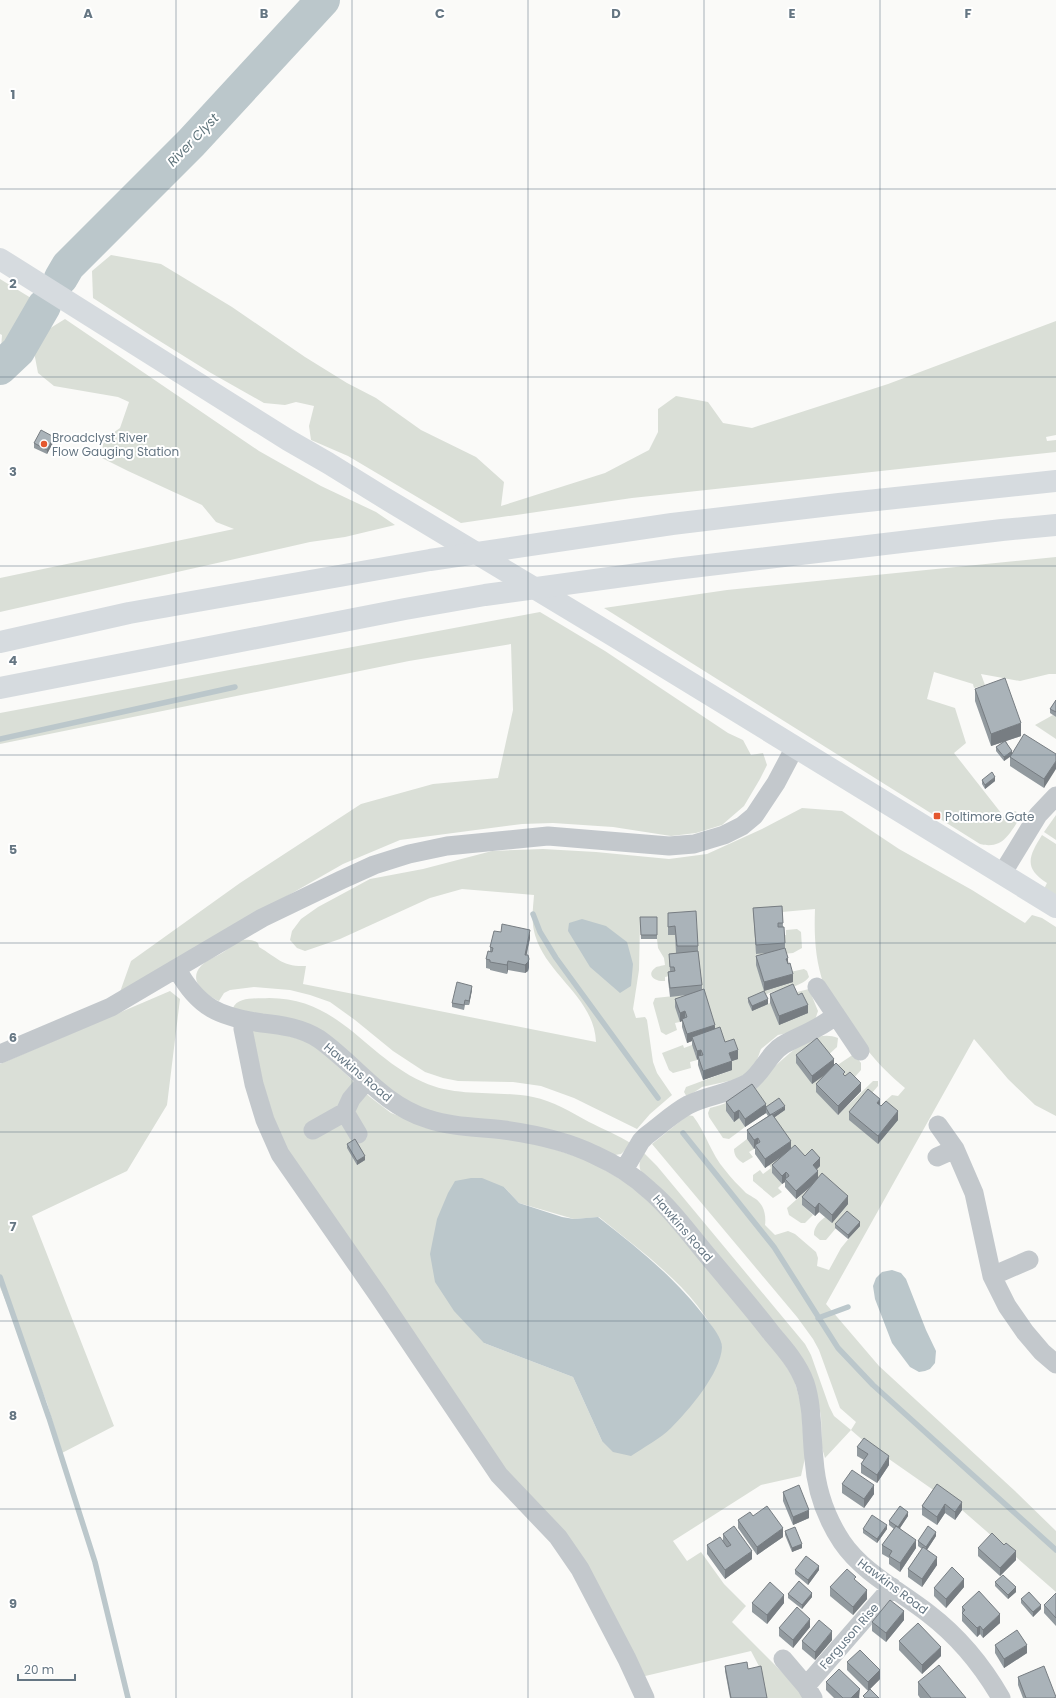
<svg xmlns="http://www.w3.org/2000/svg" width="1056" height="1698" font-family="Poppins,sans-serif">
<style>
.green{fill:#dadfd7;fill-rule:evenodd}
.water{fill:#bbc7cb}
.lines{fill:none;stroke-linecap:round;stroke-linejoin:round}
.stream{stroke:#bbc7cb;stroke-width:5.5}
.river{stroke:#bbc7cb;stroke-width:34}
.minor{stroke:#c3c8cc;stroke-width:19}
.major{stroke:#d6dbdf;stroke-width:22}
.highway{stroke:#d6dbdf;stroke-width:22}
.wall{fill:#929a9f}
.shaded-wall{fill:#777d82}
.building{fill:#aab3b9;stroke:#777d82}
.grid{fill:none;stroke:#657683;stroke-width:1;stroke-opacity:0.55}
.poi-dot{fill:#e4572e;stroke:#fff;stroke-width:1.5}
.labels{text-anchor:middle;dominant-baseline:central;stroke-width:4;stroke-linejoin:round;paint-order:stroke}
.poi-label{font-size:12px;fill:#657683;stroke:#fff;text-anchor:start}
.street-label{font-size:12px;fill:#657683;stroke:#fff}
.water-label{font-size:13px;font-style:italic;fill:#60757c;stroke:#fff}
.grid-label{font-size:13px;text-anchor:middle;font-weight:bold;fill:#657683;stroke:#fff;stroke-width:4;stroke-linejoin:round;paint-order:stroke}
</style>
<rect width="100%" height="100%" fill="#fafaf8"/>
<path class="green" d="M111,255L161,264L232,307L305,357L347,383L376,398L421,430L476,457L504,482L501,506L605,473L649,450L658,432V409L676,396L708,402L723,423L752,428L888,384L1056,321V435L1046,437L1047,441L1056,440V452L632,498L461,523L348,456L311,440L309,426L314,406L296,402L285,405L264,403L211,373L150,335L93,298L92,271Z
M0,279L44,306L18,351L9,359L1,349L2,335L0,334Z
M65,319L259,451L321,486L376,512L395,525L345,537L310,542L0,612V578L234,529L216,522L202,505L128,471L102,458L103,440L120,428L129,402L118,397L54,386L38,373L34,352L44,332Z
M1056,557V674H1049L1020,681L981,674L985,685L974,688L973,684L934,672L927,699L955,708L966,743L954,753L1005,818L1015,811L1022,815C1010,832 1004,850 980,844L604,608L727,590Z
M540,612L605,651L728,733L743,740L751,755L763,753L767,765L760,779L744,806L722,825L696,833L671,836L613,827L553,823L522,824L400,840L343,864L120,992L131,961L240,883L361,804L433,784L498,778L513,710L511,644L409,661L0,744V713Z
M1053,715L1056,717V739L1035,725Z
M802,808L842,811L899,849L972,890L1025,923L1032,915L1042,918L1056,927V1116L1035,1105L1008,1079L974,1039L826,1304L879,1366L1015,1491L1056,1531V1592L962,1510L866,1443L851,1430L825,1458L822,1448L821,1416L815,1386L641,1172C638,1164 640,1160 644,1153L657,1166L805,1344L811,1355L829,1406L834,1416L851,1430L856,1422L840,1408L819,1350L813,1339L797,1317L652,1144L688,1115L693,1116C706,1133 711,1154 725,1170C731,1178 739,1186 746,1193C750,1196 756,1198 759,1202C765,1208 766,1218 765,1225L775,1235L788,1231L795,1234L816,1252L818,1258L817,1266L829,1270L841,1248L859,1226L847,1215L826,1240H820L814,1235C813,1220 837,1210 848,1204L802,1205L813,1215L805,1223H801L789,1215L787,1208L818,1180L772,1173L782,1184L778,1188L782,1192L773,1198L753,1181V1175L760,1170L763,1174L771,1168L769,1165L771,1120L785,1110L765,1112L726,1111L733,1121L739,1118L745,1127L729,1139L723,1138L709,1117L708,1113L710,1108C716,1106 722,1105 728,1102C741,1094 761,1079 772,1069C789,1054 813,1028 838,1038L837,1047L826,1057L839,1114L873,1081H878V1086L849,1120L887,1108L882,1104L892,1095L898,1096L905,1088C875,1063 861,1043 840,1011C835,1003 827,994 824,985C815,960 814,935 815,909L771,913L784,935H786V930L797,929L801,932L802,948L793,953L783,954L790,972L804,969L807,971L809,977C801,988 779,989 767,994C761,997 756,1005 752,1010L770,1003L780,1025L793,993L809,989L818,1011L814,1023L793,1032L778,1035L761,1049L754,1068L738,1079L702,1087L687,1097L684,1092L686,1087L732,1070L729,1062L738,1058L698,1043L704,998L680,1022L675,1023L677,1030L666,1035L661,1032L653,1003L655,998L702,993L670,976L665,977V981C657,982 645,976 655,968C657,966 662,966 665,965L664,958L658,948L657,939L640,922L639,970L633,1009L636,1018L645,1017L647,1020L653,1062L657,1073L672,1095L650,1114L637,1129L574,1098L541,1086L513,1082L458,1081L443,1078L425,1072L393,1051L355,1020L330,1002L310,995L290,990L254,987L230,990L224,993L219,1001C206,995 187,981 201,966C206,960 215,957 222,953C228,949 236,942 243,940C249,939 254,940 258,943L259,947C278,958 282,967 306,966L303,984L596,1042C594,997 547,976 535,935C531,921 533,909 534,895L462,889L430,898L340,939L305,951L297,948L290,940L292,931L301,919L318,907L370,879L423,869L492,851L543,849L596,852L669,859L707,854L762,829ZM696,920L677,955L675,935Z
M1056,815V840L1044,832Z
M1042,835L1056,844V897L1044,889L1047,883C1023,868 1029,856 1042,835Z
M170,991L180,999L167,1105L127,1171L32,1216L114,1426L62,1453L47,1403L0,1287V1064Z
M269,998C340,998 365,1056 423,1082C457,1098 497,1090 533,1097C553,1101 571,1112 589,1122C603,1129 618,1135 632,1144L621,1154L615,1155L412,1108L355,1061L233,1008C238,996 258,999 269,998Z
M267,1029L314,1044L370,1097L391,1113L424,1125L529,1141L590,1161L648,1196L768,1337L794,1379L801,1404L805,1458L801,1476L761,1485L673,1541L687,1561L701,1552L724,1584L746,1606L732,1622L803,1693L806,1698H766L761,1670L751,1651L641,1677L504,1470L284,1152L249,1037L253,1030ZM504,1187L519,1203L574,1219L599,1217C644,1254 699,1291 722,1347L602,1441L573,1377L484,1343Z
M683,1045L684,1048L692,1045L697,1060L690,1062L691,1068L673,1073L669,1070L662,1053Z
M854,1054L861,1063V1070L853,1079L845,1080L836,1066Z
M747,1139L754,1149L749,1152L753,1157L743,1163C738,1160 734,1156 734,1149Z"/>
<path class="water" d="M582,919L606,926L627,942L633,964L631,986L620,993L590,967L568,931L569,923Z
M471,1178H482L504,1187L519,1203L562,1217L574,1219L598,1217C640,1250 676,1278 708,1321C713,1327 722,1339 722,1347C721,1373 688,1411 671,1428C660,1439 644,1447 631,1456L613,1452L602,1441L573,1377L484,1343L454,1311L435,1282L430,1254L437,1219L448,1193L455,1181Z
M892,1270L901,1273L906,1279L926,1330L936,1351L935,1363L930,1369L925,1371L919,1372L910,1367L892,1343L875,1299L873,1286L876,1278L882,1272Z"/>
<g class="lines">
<path class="stream" d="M0,739L235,687
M533,914L540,932L556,958L658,1098
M683,1133L774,1247L838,1348L873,1385L1056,1550
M0,1277L49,1418L95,1562L128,1698
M818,1318L848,1307"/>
<path class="river" d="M61,278L68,266L191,143L323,0
M0,368L18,351L44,306"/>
<path class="minor" d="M1002,874L1038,815L1056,796
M177,969C198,1008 220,1017 262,1023C282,1025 302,1028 319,1039C356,1065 382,1105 428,1119C452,1127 478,1127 504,1130C533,1134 569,1142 595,1155C615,1164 633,1175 649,1190C673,1210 692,1238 712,1261C732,1285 753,1309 772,1334C785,1349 798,1364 805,1383C813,1408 811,1433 814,1459C816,1489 826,1518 842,1542C863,1573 900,1591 929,1614C959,1637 982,1665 1001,1698
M817,987L860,1051
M243,1020V1029L254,1084L265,1120L280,1154L378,1295L499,1475L558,1537L580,1569L627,1659L645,1698
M0,1054L111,1007L262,918L341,880L374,865L409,854L447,846L548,836L669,846L694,844L724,835L742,826L754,816L776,783L795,747
M345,1112L358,1134
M938,1125L955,1149L974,1193L992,1276L1007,1306L1025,1332L1042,1352L1056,1364
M313,1130L345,1112L351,1099L366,1081
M937,1157L955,1149
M624,1170L641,1141L646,1136C660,1126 673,1113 688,1105C707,1095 729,1094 748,1083C763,1073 768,1054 783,1045C801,1035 820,1029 836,1015
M992,1276L1029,1260
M783,1659L806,1686L813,1698
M806,1686L892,1587"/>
<path class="major" d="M0,259L288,440L328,463L383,497L614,636L1056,907"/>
<path class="highway" d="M0,642L129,613L430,560L672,524L839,504L1056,481
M0,688L405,609L485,595L675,569L1002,530L1056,525"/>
</g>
<path class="wall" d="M54,441L47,454L34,448V443Z
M975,689L1021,736L1006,741L1012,753L1056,754L1044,788L1010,766V757L1004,761L996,751V747L1003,742L991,746L975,701Z
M1056,700V717L1050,713V709Z
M982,780L995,781L985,789L982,784Z
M782,906L783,927L785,943V948L793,982L764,991L756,965V956L768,953L756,954L753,908Z
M668,913L698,946V952L702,985V990L715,1029L738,1059L732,1061V1070L703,1080L698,1065V1059L697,1060L692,1045V1041L687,1043L682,1027V1021L680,1022L675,1007V999L687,995L670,997L668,980V972L670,971L669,954L676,953L675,935H668Z
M640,917H657V939H641Z
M501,932L530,938L526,955L529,967L528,971L525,973L508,970L507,974L490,970V969L486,968V959L490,952V947Z
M472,990L469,1005H465L464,1010L452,1007V1003Z
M770,994L798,995L808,1013L779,1025L770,1003Z
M748,998L768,1004L752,1011L748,1002Z
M796,1055L834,1065L861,1091L838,1115L816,1092V1084L823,1076L812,1084L796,1063Z
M726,1102L785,1110L774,1117L791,1148L805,1156L820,1166L817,1169L818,1178L848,1204L832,1223L819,1212L815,1216L802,1205V1197L813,1185L796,1199L785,1187V1182L782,1184L772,1173V1165L784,1154L765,1168L755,1154V1148L754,1149L747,1139V1130L768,1116L766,1113L745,1127L739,1118L734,1122L726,1111Z
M849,1112L898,1120L878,1144L849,1120Z
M347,1144L365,1160L357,1165L347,1148Z
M835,1224L860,1226L848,1239L835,1228Z
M857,1447L889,1465L877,1483L861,1473V1464L864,1460L857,1456Z
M842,1484L874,1494L864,1508L842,1493Z
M937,1484L962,1510L955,1520L945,1513L937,1525L922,1515V1506Z
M783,1492L809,1518L793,1525L783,1501Z
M753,1516L783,1537L757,1555L738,1528V1520Z
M908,1516L900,1528L916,1548L900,1572L889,1564V1558L882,1554V1545L894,1529L889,1525V1521Z
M863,1529H887L877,1543L863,1533Z
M785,1531L802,1548L792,1552L785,1535Z
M723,1534L752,1559L725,1579L707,1554V1545L723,1542Z
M936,1536L927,1550L937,1565L922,1587L908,1577V1569L922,1549L918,1546V1541Z
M978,1548L1016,1560L1000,1576L978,1556Z
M795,1570H819L808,1585L795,1574Z
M856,1581L867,1599L853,1615L830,1596V1587Z
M995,1582L1016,1592L1008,1599L995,1586Z
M964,1587L946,1608L934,1596V1588Z
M1056,1593V1626L1044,1613V1605Z
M788,1594L812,1597L802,1609L788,1598Z
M1021,1599L1041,1609L1033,1617L1021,1603Z
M752,1603H784L767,1624L752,1612Z
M962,1607L1000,1623L983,1638L980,1634L977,1637L962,1621Z
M904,1620L886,1642L872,1631V1622Z
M810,1627L793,1648L779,1636V1628Z
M832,1640L815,1660L802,1649V1641Z
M899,1641L941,1656L922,1674L899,1650Z
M995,1645L1027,1653L1004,1668L995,1653Z
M847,1662L880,1679L868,1691L847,1670Z
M725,1666L748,1669L767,1698H730L725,1671Z
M1018,1677L1056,1698H1023L1018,1685Z
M826,1682L860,1698H834L826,1690Z
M918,1682L966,1698H920L918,1695Z"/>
<path class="shaded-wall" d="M54,437V441L47,454V450Z
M1021,723V736L991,746V734Z
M1012,751V755L1004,761V757Z
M1056,761V769L1044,788V779Z
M995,777V781L985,789V785Z
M530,930V938L525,963V955Z
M788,958V967L786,959Z
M529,959V967L528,971L525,973V965Z
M508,961V970L507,974V965Z
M793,974V982L764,991V982Z
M472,986V990L469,1005V1001Z
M768,999V1004L752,1011V1006Z
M808,1005V1013L779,1025V1016Z
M685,1011V1020L682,1019V1021L680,1022V1013Z
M715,1025V1033L692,1037V1041L687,1043V1034Z
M701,1050V1058L698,1056V1059L697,1060V1051Z
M738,1050V1059L729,1062V1053Z
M834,1059V1068L812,1084V1076Z
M732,1061V1070L703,1080V1071Z
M861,1083V1091L838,1115V1106Z
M880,1099V1108L877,1103Z
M766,1104V1113L745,1127V1119Z
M785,1106V1110L771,1120V1116Z
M739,1110V1118L734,1122V1113Z
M898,1111V1120L878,1144V1136Z
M758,1138V1146L755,1145V1148L754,1149V1140Z
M791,1141V1150L765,1168V1159Z
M365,1156V1160L357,1165V1161Z
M820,1158V1166L813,1173V1165Z
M818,1171V1180L796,1199V1191Z
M786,1172V1180L785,1179V1182L782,1184V1176Z
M848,1196V1204L832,1223V1215Z
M819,1203V1212L815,1216V1208Z
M860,1222V1226L848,1239V1235Z
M889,1456V1465L877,1483V1475Z
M874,1485V1494L864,1508V1499Z
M962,1502V1510L955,1520V1512Z
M945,1504V1513L937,1525V1517Z
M809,1510V1518L793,1525V1517Z
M908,1512V1516L898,1531V1527Z
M887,1525V1529L877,1543V1539Z
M783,1528V1537L757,1555V1547Z
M936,1532V1536L926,1551V1547Z
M916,1540V1548L900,1572V1563Z
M802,1544V1548L792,1552V1548Z
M752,1551V1559L725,1579V1570Z
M1016,1551V1560L1000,1576V1568Z
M937,1557V1565L922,1587V1579Z
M819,1566V1570L808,1585V1580Z
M964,1579V1587L946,1608V1599Z
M1016,1587V1592L1008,1599V1595Z
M867,1590V1599L853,1615V1607Z
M812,1593V1597L802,1609V1605Z
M784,1595V1603L767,1624V1615Z
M1041,1605V1609L1033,1617V1612Z
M904,1611V1620L886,1642V1633Z
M1000,1614V1623L983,1638V1630Z
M810,1619V1627L793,1648V1640Z
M980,1626V1634L977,1637V1628Z
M832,1631V1640L815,1660V1652Z
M1027,1645V1653L1004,1668V1659Z
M941,1647V1656L922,1674V1665Z
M880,1670V1679L868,1691V1682Z
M860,1689L859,1698H851Z"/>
<path class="building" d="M41,430L54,437L47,450L34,443Z
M1005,678L1021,723L991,734L975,689Z
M1056,700V712L1050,709Z
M1024,734L1056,754V761L1044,779L1010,757Z
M1005,741L1012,751L1004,757L996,747Z
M992,772L995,777L985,785L982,780Z
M782,906L783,923H778V927H784L785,943L756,945L753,908Z
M696,911L698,946H677L675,926L668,927V913Z
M640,917H657V935H641Z
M502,924L530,930L525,955H528L529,959L528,962L525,965L508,961L507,965L490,962V960L486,959L488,951L492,952L493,948L490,947L494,931L501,932Z
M785,948L788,958L786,959L787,961L788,964L790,963L793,974L764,982L756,956Z
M698,951L702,985L670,988L668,972L675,971L674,967H670L669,954Z
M457,982L472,986L469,1001L465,1000L464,1005L452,1003Z
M793,984L798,995L802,993L808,1005L779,1016L770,994Z
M704,989L715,1025L687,1034L682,1019L687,1017L685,1011L680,1013L675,999Z
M764,991L768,999L752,1006L748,998Z
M720,1027L725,1042L734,1039L738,1050L729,1053L732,1061L703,1071L698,1056L703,1055L701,1050L697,1051L692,1037Z
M817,1038L834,1059L812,1076L796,1055Z
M836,1063L845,1072L843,1074L845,1076L850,1072L861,1083L838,1106L816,1084Z
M752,1084L766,1104L745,1119L739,1110L734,1113L726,1102Z
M868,1089L880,1099L877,1103L881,1106L886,1101L898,1111L878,1136L849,1112Z
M779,1098L785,1106L772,1114L770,1115L766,1108V1107Z
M772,1114L791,1141L765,1159L755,1145L760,1142L758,1138L754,1140L747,1130Z
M355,1139L365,1156L357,1161L347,1144Z
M795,1145L805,1156L812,1149L820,1158L813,1165L818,1171L796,1191L785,1179L789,1176L788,1174L786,1172L782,1176L772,1165Z
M822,1173L848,1196L832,1215L819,1203L815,1208L802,1197Z
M847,1211L860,1222L848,1235L835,1224Z
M864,1438L889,1456L877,1475L861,1464L868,1454L857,1447Z
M852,1470L874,1485L864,1499L842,1484Z
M937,1484L962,1502L955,1512L945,1504L937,1517L922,1506Z
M799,1485L809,1510L793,1517L783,1492Z
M767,1506L783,1528L757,1547L738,1520L750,1512L753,1516Z
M900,1506L908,1512L898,1527L889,1521Z
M872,1515L887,1525L877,1539L863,1529Z
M734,1526L752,1551L725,1570L707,1545L720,1537L727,1547L731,1545L723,1534Z
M896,1526L916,1540L900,1563L889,1556L892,1551L882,1545Z
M928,1526L936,1532L926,1547L918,1541Z
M795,1527L802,1544L792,1548L785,1531Z
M992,1533L1004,1545L1006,1543L1016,1551L1000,1568L978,1548Z
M923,1547L937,1557L922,1579L908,1569Z
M806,1556L819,1566L808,1580L795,1570Z
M952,1567L964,1579L946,1599L934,1588Z
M847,1569L856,1577L854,1579L867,1590L853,1607L830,1587Z
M1003,1575L1016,1587L1008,1595L995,1582Z
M799,1581L812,1593L802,1605L788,1594Z
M770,1582L784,1595L767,1615L752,1603Z
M979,1591L1000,1614L983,1630L980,1626L977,1628L962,1613L965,1610L962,1607Z
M1029,1592L1041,1605L1033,1612L1021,1599Z
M1056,1593V1618L1044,1605Z
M890,1600L904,1611L886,1633L872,1622Z
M797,1607L810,1619L793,1640L779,1628Z
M819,1620L832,1631L815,1652L802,1641Z
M918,1623L941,1647L922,1665L899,1641Z
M1017,1630L1027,1645L1004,1659L995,1645Z
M860,1650L880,1670L868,1682L847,1662Z
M747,1662L748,1669L761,1666L767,1698H731L725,1666Z
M939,1665L966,1698H931L918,1682Z
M1044,1666L1056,1697L1054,1698H1026L1018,1677Z
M839,1669L860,1689L851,1698H843L826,1682Z
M870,1689L879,1698H865L863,1696Z"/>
<path class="grid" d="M176,0V1698M352,0V1698M528,0V1698M704,0V1698M880,0V1698M0,189H1056M0,377H1056M0,566H1056M0,755H1056M0,943H1056M0,1132H1056M0,1321H1056M0,1509H1056"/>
<g class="poi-dot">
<circle cx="44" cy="444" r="4"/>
<rect x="933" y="812" width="8" height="8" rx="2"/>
</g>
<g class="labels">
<g class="poi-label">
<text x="52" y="437">Broadclyst River<tspan x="52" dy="14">Flow Gauging Station</tspan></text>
<text x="945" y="816">Poltimore Gate</text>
</g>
<g class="street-label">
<text transform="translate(358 1072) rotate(40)">Hawkins Road</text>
<text transform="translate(683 1228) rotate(49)">Hawkins Road</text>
<text transform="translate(893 1586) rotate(37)">Hawkins Road</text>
<text transform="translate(849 1636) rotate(-49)">Ferguson Rise</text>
</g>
<g class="water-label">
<text transform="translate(193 140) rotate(-46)">River Clyst</text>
</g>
</g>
<g class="grid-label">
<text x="88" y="18">A</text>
<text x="264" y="18">B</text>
<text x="440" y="18">C</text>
<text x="616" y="18">D</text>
<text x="792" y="18">E</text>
<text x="968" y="18">F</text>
<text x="13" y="99">1</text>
<text x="13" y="288">2</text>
<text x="13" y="476">3</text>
<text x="13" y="665">4</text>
<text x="13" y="854">5</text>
<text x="13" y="1042">6</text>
<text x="13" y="1231">7</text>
<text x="13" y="1420">8</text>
<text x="13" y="1608">9</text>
</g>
<path d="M18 1674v6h57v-6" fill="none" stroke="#657683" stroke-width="2"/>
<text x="24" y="1674" font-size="12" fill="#657683" stroke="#ffffff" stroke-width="3" paint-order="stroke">20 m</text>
</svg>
